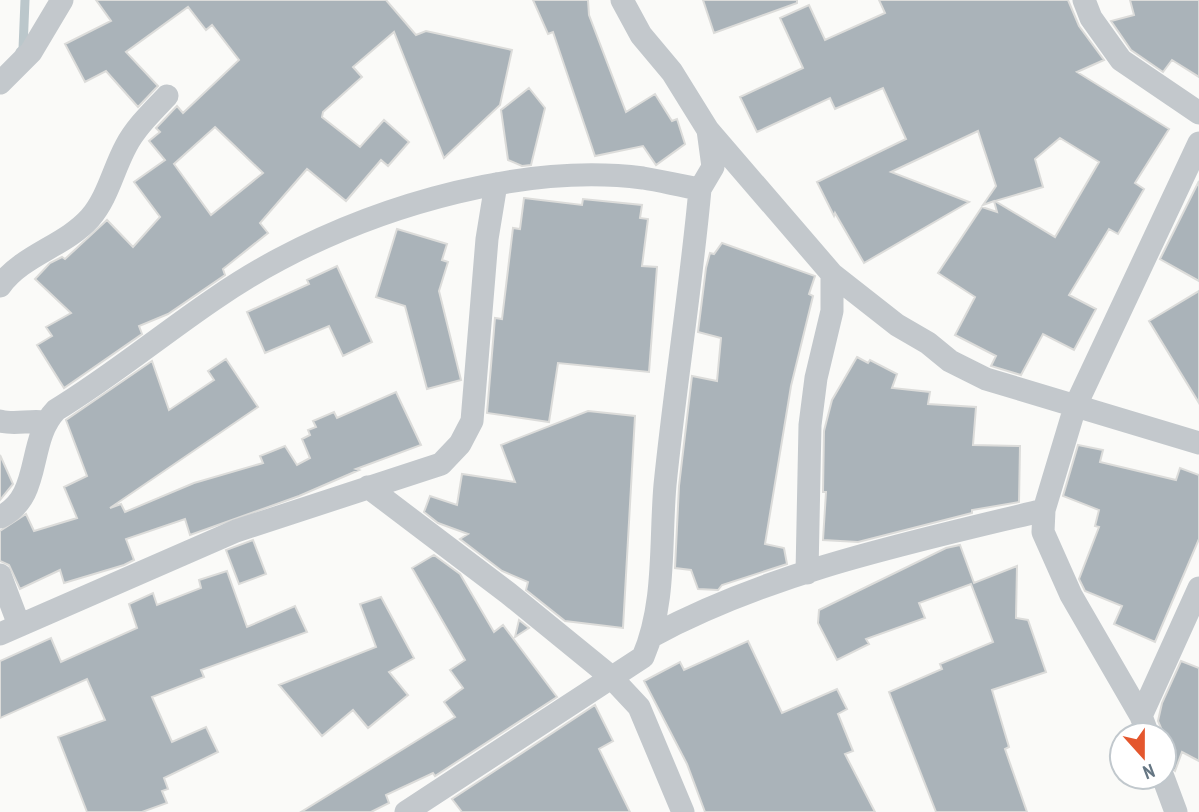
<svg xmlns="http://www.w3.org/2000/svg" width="1199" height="812" font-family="'PT Sans Narrow',sans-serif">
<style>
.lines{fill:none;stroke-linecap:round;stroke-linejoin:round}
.stream{stroke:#bbc7cb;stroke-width:9}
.building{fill:#aab3b9;stroke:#dcdcda;stroke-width:2;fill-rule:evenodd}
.street{stroke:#c3c8cc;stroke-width:23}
</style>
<rect width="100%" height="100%" fill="#fafaf8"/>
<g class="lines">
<path class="stream" d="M20,52L23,49L25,0"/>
</g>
<path class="building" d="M96,0H386L416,35L426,31L512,50L500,105L444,158L394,32L353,67L362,77L323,112L322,117L360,147L384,120L409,142L388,166L381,160L346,201L307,169L260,223L268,233L223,269L225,275L168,314L139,326L142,334L64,388L37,345L52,336L46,327L71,313L35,279L50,263L62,257L65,259L107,220L133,247L160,217L134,182L165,160L149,141L160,132L156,128L177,106L183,113L239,60L212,25L206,30L188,7L126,52L158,86L138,107L106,71L85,82L65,44L111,21ZM215,127L263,173L211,215L174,164Z
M533,0H588L589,15L626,112L655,94L672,121L677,119L685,144L656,165L643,146L595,156L553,32L548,34Z
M703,0H797V3L714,33Z
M879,0H1068L1079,26L1104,60L1077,72L1169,129L1135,183L1144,189L1118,234L1109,229L1069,295L1096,309L1074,350L1043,334L1021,375L991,366L996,356L955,335L975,297L938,273L982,207L997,212L994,201L983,205L996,186L978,131L891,172L969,202L864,263L835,213L834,216L817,182L906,139L883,88L835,109L830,98L757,132L740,97L803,68L780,18L809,5L825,40L885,13ZM1060,138L1099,162L1055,237L995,201L1043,187L1035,159Z
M1130,0H1199V77L1172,60L1163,72L1131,50L1111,21L1134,15Z
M529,88L545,108L531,165L522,166L508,160L501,110Z
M1199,181V281L1160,259Z
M524,198L582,205L583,199L642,205L640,218L648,219L642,266L657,267L649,372L558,363L549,422L487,413L495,318L502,319L513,228L520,229Z
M397,229L447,244L442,260L448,262L439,291L461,380L427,389L405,306L376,297Z
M722,243L815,276L809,294L813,296L791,386L765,544L784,548L787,564L722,585L718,590L698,589L691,570L675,568L679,486L692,376L717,381L721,338L698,332L706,268L710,253L714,254Z
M337,266L372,342L343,356L329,326L265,353L247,312L309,284L307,280Z
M1199,291V403L1149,321Z
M857,357L868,363L870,360L897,374L892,388L930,392L928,404L976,407L973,445L1020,446L1019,502L972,510V513L858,542L823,540L826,492H823L824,431L832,400Z
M226,359L258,407L110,508L121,504L125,512L194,483L263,463L260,456L285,446L297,465L310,458L302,439L310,435L308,430L316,427L313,421L334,412L337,418L396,392L421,445L356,469L359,470L299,496L190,535L185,519L126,539L134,560L124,565L64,583L60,570L20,589L9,565L0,561V531L26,514L34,531L77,518L64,487L87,476L66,420L152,361L169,410L214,380L208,371Z
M588,411L635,416L623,628L565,621L526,590L528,582L502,571L460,539L468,534L438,523L424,512L430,496L457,505L462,474L515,482L501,445Z
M1078,445L1103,450L1100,462L1176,480L1180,468L1199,475V539L1155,642L1114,624L1122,606L1085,591L1079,579L1099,527L1095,526L1099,510L1063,496Z
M0,455L13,484L0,500Z
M253,540L266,574L239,584L226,550Z
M960,545L974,583L1017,566L1016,618L1028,620L1046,672L992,690L1009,747L1005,749L1027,812H936L889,692L942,669L940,664L993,642L971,584L919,603L925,618L866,639L869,644L837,660L818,623L819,610L946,548Z
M434,555L460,574L494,632L503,625L557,697L435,776L433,773L386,795L389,803L371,812H301L455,717L444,702L463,688L450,670L465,660L412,568Z
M227,571L247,627L295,606L307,632L201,670L204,677L152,697L172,742L206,727L218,752L164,778L168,789L162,791L167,803L142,812H87L58,737L105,720L87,679L0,718V661L51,638L61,662L137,628L129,604L153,593L157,605L201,588L199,580Z
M381,597L414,658L389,672L408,695L368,728L353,710L322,736L279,685L376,647L360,604Z
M519,620L529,628L515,637Z
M748,641L782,713L837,689L847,709L838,714L853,751L845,754L875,812H705L687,764L644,681L680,662L684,670Z
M1181,661L1199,668V761L1182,752L1175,771L1164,763V735L1158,721L1162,703Z
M595,705L613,741L599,749L630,812H462L452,799Z"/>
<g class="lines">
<path class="street" d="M622,0L641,35L672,72L708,130L832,274L897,325L928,343L950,361L986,379L1199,443
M1084,0L1091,18L1121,60L1199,113
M0,83L31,52L62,0
M0,286C22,255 65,246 90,218C108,197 113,170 126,146C136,127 152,112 167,96
M0,421C14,425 29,420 44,422
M368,487L508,593L610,676L639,707L683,812
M0,517C43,497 26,441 56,410C133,363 200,301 280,259C384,204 526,163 643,178C662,181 681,186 700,189
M807,573L810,425L816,378L832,311V274
M0,575L19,625
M0,634L236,531L441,464L460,444L472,421L487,239L496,184
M652,636C773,571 912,542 1044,510
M1141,716L1199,588
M1148,735L1141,716L1071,595L1043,532L1044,510L1075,407L1199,143
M1163,777L1176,812
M406,812L643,657C666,604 660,542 665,485C675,386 691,288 700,189L713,167L708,130"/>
</g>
<g transform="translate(1143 756) rotate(159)"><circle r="33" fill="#ffffff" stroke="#c1c8cd" stroke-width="2"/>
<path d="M0-5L12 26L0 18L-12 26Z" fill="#e4572e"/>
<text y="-10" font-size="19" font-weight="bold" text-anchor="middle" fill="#657683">N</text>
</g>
</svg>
